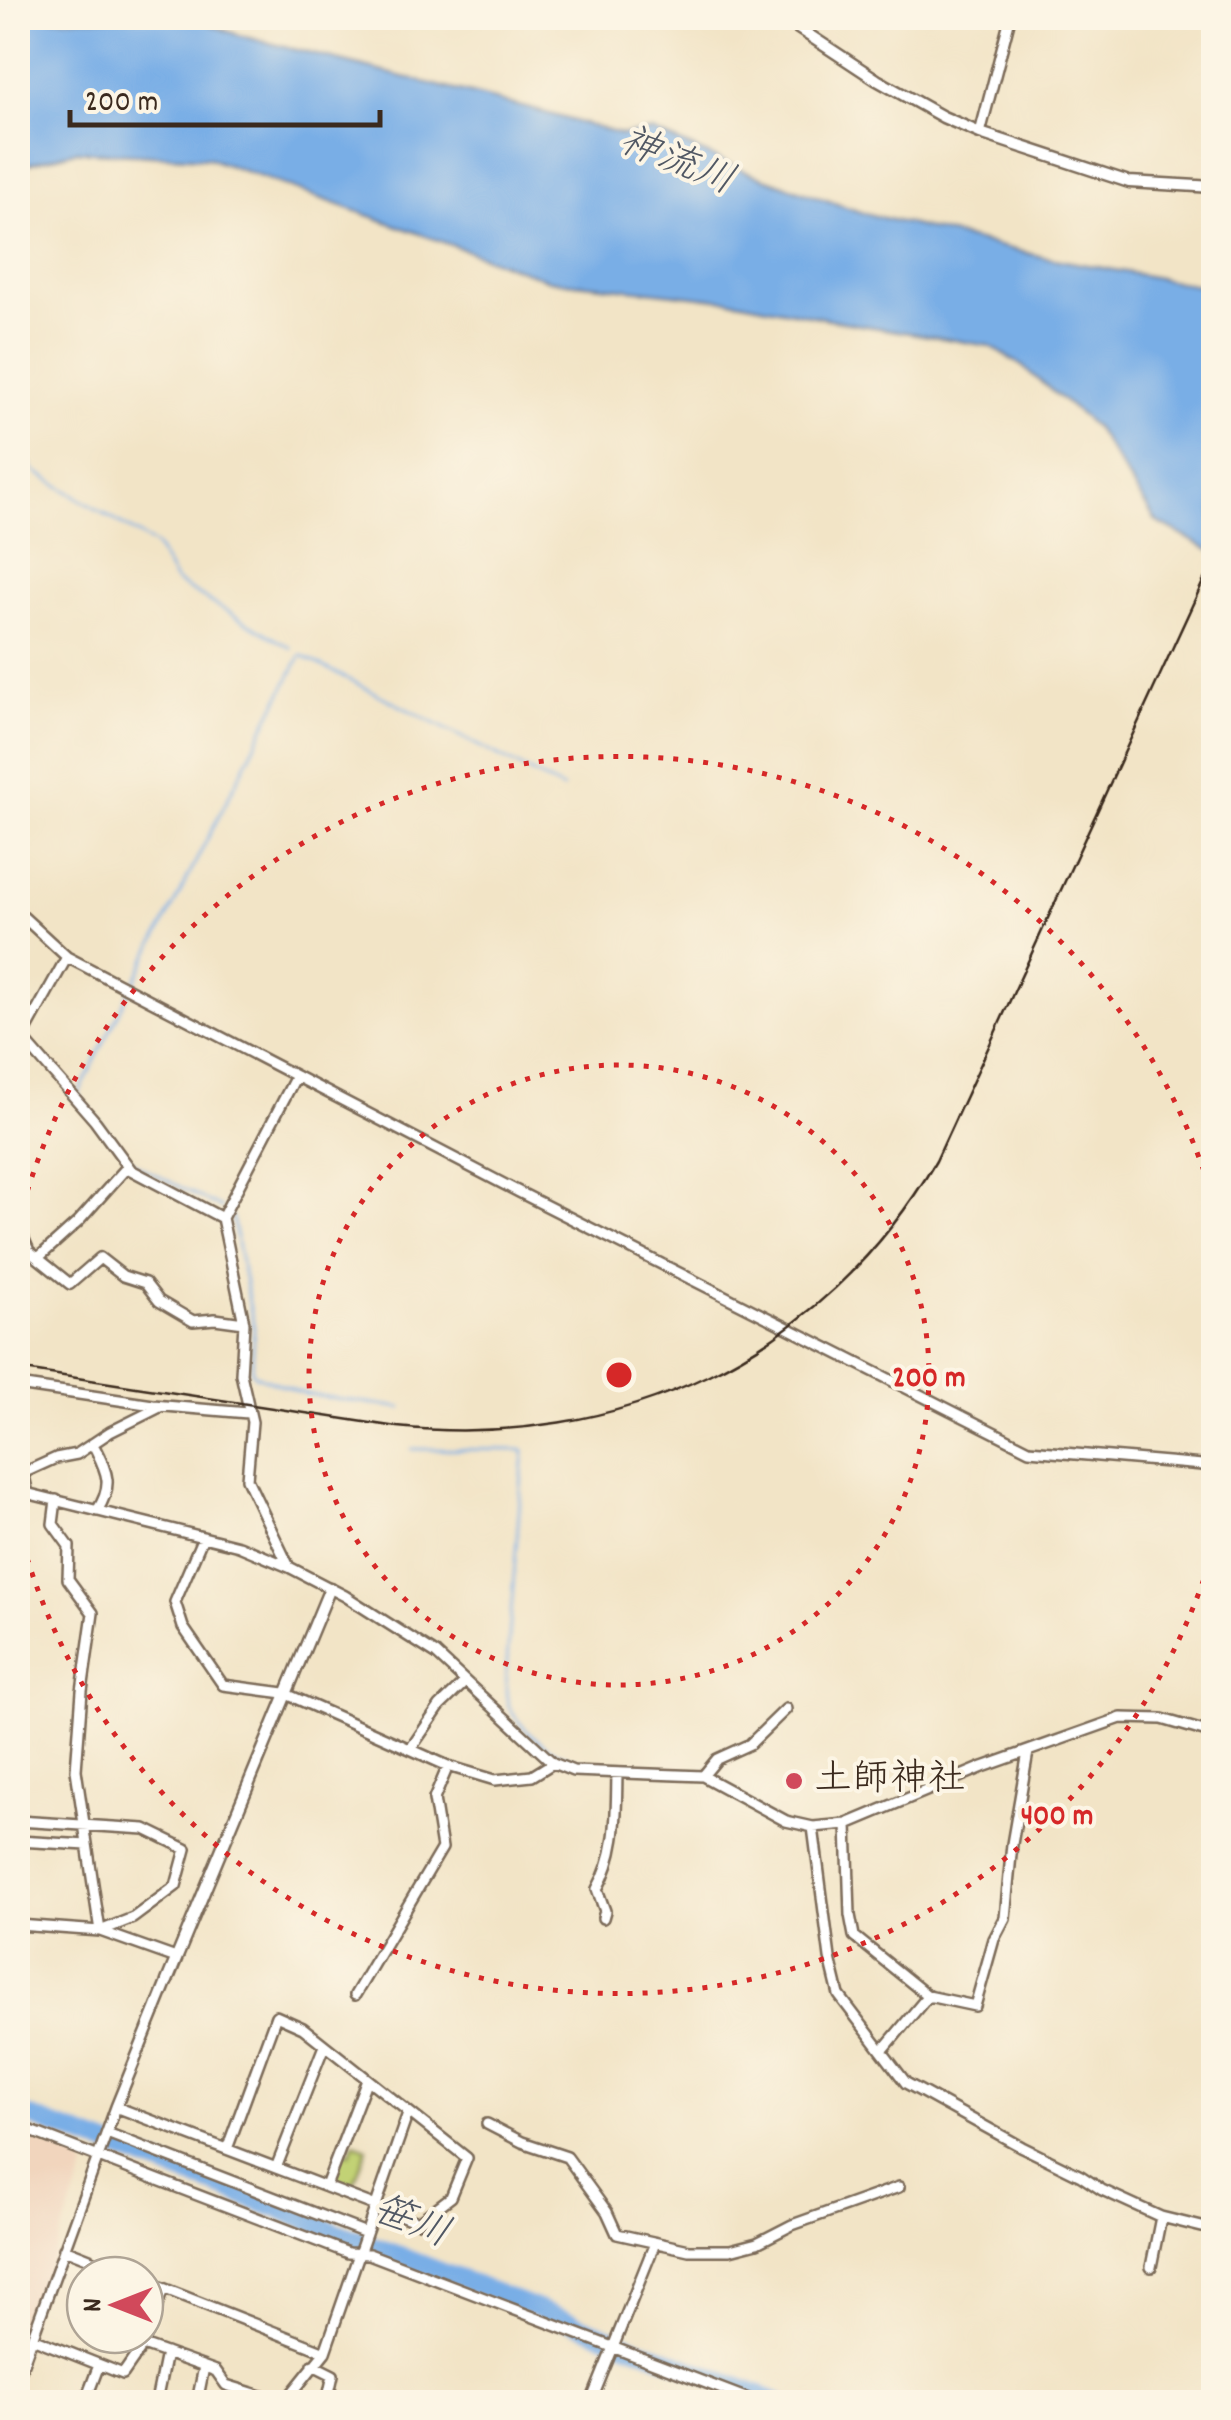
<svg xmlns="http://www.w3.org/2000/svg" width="1231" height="2420" font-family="Dekko,'Klee One',sans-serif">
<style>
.built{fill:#f1d5bd}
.green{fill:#c2d275;stroke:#7e7e4a;stroke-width:2.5}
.water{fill:#79aee6;stroke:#5a6c82;stroke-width:2.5}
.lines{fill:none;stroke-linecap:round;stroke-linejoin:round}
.stream{stroke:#79aee6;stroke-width:2.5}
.river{stroke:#79aee6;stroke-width:18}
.minor-casing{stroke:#7b6b59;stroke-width:14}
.tertiary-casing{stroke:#7b6b59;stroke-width:15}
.minor{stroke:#fff;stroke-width:9}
.tertiary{stroke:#fff;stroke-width:10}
.rail{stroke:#3b2a1e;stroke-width:2.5}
.ring{fill:none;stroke:#d62828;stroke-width:5;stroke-dasharray:5 10}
.poi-dot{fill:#d1495b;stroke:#fcf5e5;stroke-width:4}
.labels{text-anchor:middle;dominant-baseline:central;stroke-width:8;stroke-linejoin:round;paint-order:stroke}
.poi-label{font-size:38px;fill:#3b2a1e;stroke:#fcf5e5;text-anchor:start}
.water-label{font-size:40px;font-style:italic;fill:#515864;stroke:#fcf5e5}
.centre{fill:#d62828;stroke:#fcf5e5;stroke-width:5}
.ring-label{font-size:30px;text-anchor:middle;font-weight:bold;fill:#d62828;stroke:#fcf5e5;stroke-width:8;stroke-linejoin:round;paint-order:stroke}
</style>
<rect width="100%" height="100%" fill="#fcf5e5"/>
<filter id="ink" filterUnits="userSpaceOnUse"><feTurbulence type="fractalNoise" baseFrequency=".01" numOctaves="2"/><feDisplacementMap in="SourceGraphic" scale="20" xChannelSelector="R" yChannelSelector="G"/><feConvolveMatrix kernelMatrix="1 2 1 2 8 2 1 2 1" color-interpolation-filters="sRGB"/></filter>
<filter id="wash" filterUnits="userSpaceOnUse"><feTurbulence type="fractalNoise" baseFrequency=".0048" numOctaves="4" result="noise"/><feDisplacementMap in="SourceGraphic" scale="40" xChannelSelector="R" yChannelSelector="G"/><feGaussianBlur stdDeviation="2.25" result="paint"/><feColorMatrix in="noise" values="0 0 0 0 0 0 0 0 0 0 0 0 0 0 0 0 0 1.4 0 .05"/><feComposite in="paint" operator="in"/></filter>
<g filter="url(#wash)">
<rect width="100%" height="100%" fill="#f2e4c6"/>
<path class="built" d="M18,2133L79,2157L85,2169L18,2352Z"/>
<path class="green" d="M354,2143L367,2148L351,2191L335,2185L334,2177L343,2151L350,2154Z"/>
<path class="water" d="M18,18H194L238,35L546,113L622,135L652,131L750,173L863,213L1043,257L1213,288V552L1156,521L1095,427L1022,366L990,346L854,324L737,301L549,280L208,158L75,151L18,167Z"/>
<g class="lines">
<path class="stream" d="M18,400L28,461L33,470L155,545L176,582L291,648
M133,985L301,655L563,789
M117,1143L78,1095L129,992
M124,1154L135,1164L221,1208
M228,1213L232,1217L254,1328L252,1371L255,1375L305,1394L402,1408
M412,1449L524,1450L506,1674C506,1685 505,1702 512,1712C534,1746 579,1770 619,1764"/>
<path class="river" d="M18,2112L381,2248L778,2402"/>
</g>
</g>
<g filter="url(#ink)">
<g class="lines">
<defs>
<path id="minor" d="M980,133L1010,18
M18,912L67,957L519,1192L1029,1450L1214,1466
M18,1033L95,1121L131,1170L222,1218
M18,1045L67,957
M18,1225L29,1251L70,1284L100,1258L123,1276L145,1283L159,1301L193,1321L215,1319L244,1323
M38,1258L78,1222L128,1166
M18,1385L153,1405L248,1413
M93,1444C106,1471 115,1483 97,1511
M18,1448L28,1494
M23,1473L56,1458L77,1454L110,1432L160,1407
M18,1491L239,1546L289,1567L345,1596L436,1654L553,1763L573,1771L703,1776L786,1821L813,1827L847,1824L983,1767L1121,1718L1162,1719L1214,1734
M56,1500L53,1524L69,1546L68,1579L93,1613L82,1691L76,1770L100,1931L176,1958
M18,1535L22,1492
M203,1537L175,1602L183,1627L223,1685L284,1693L448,1766L495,1780L532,1776L553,1763
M289,1567L247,1479L252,1422L241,1374L244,1323L222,1218L296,1076
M411,1748L440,1706L465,1682
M703,1776L717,1759L750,1744L786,1709
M18,1821L145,1829L186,1849L176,1886L133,1918L100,1931L18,1925
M847,1824L850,1915L854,1936L928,1996L975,2006L994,1939L1005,1918L1012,1844L1028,1752
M813,1827L830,1958L839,1995L906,2083L1022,2147L1081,2176L1102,2190L1161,2217L1214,2230
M18,1841L87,1845
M603,1918L605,1911L597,1889C618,1852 616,1815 617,1774
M355,1995L442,1848L434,1799L448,1766
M882,2051L928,1996
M116,2107L418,2222L451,2197L467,2158L303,2028L276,2016L227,2149
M487,2124L522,2142L567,2157L607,2212L617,2234L689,2250H730L757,2243L792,2225L899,2187
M18,2126L348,2253L369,2254L756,2402
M107,2133L366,2233
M276,2168L324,2046
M326,2186L367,2079
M64,2249L130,2275
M1151,2267L1161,2217
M145,2281L325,2352
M32,2338L123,2374L143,2345L216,2371L226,2385L278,2401L288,2398L325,2352L408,2113
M143,2345L163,2289
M313,2365L333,2375L327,2402
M18,2377L116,2107L167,1981
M85,2402L99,2365
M156,2402L166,2353
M197,2402L204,2367
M591,2402L655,2243"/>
<path id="tertiary" d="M783,18L877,80L943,117L980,133L1129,182L1214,187
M167,1981L330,1588"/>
</defs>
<use href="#minor" class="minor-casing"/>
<use href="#tertiary" class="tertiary-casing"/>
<use href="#minor" class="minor"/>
<use href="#tertiary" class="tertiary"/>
<path class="rail" d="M18,1369L397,1427C620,1450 822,1356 936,1161L1214,558"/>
</g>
</g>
<g class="ring">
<circle cx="619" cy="1375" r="310"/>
<path d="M1213 1551A620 620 0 0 1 19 1530M19 1220A620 620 0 0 1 1213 1199"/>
</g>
<circle class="poi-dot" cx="794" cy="1781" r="10"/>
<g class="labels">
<g class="poi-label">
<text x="814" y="1781">土師神社</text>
</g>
<g class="water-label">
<text transform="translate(676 164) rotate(22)">神流川</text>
<text transform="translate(410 2225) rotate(21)">笹川</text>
</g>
</g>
<circle cx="619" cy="1375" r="15" class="centre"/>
<g class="ring-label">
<text x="929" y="1386">200 m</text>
<text x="1057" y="1824">400 m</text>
</g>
<rect width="1231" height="2420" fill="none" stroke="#fcf5e5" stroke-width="60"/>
<g transform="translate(115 2305) rotate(270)"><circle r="48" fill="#fcf5e5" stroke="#afa495" stroke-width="2.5"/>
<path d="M0-8L18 38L0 25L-18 38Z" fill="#d1495b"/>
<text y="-15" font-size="28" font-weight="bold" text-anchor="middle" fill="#3b2a1e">N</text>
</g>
<path d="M70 110v15h310v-15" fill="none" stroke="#3b2a1e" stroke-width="5"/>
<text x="85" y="110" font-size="30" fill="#3b2a1e" stroke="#fcf5e5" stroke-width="8" paint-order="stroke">200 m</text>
</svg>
